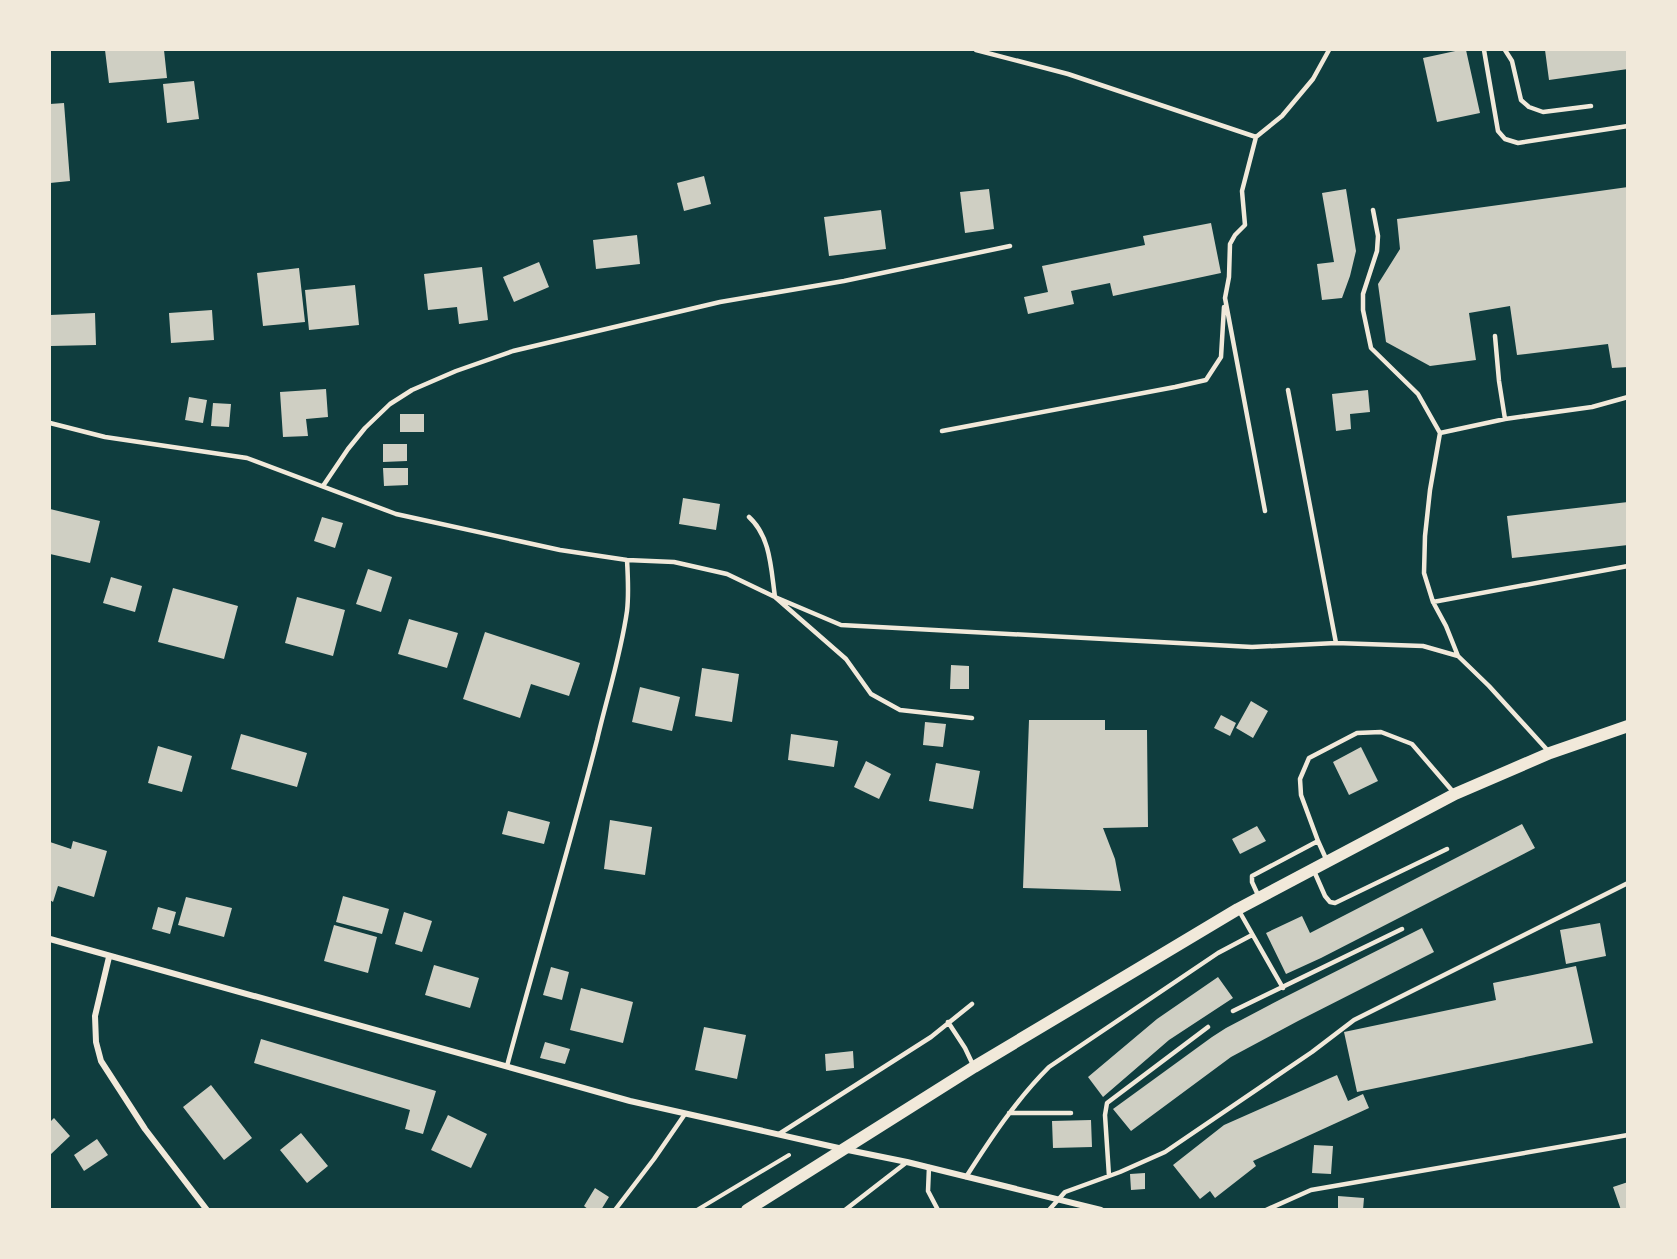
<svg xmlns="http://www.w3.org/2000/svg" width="1677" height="1259" font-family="Arial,sans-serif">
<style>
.building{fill:#cfcfc3}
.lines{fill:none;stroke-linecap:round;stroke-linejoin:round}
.path{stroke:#f1e9da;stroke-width:4}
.service{stroke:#f1e9da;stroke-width:4.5}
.minor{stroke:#f1e9da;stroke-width:6}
.secondary{stroke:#f1e9da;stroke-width:12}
</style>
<rect width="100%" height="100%" fill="#0f3d3e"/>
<path class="building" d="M105,50H164L167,78L109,83Z
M1460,50H1466L1480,113L1437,122L1423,58Z
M1545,50H1628V69L1549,80Z
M194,81L199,119L167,123L163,84Z
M64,103L70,181L50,183V104Z
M704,176L711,204L684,211L677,183Z
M1628,187V367L1612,368L1608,344L1517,355L1510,306L1469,313L1476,360L1430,366L1386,342L1378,284L1400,249L1397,219Z
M989,189L994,229L965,233L960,192Z
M1346,189L1356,251L1350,276L1342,298L1322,300L1317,264L1334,262L1322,193Z
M881,210L886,249L829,256L824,217Z
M1211,223L1221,273L1113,296L1110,283L1071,291L1074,304L1028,314L1024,297L1048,292L1042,266L1145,245L1143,236Z
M637,235L640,264L596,269L593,240Z
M539,262L549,287L514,302L503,277Z
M482,267L488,320L459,324L457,307L428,310L424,274Z
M299,268L305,322L263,326L257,273Z
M355,285L359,325L309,330L305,290Z
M212,310L214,340L171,343L169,313Z
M95,313L96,345L51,346L50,315Z
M326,389L328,417L306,419L308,436L283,437L280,392Z
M1368,390L1370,412L1350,414L1351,429L1336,431L1332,394Z
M189,397L207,400L203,423L185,420Z
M213,403L231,404L229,427L211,426Z
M400,414H424V432H400Z
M383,444H407V461L383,462Z
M383,468H408V485L384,486Z
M683,498L720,504L716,530L679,524Z
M1628,502V545L1512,558L1507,516Z
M50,509L100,521L90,563L50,554Z
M322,517L343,523L335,548L314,541Z
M368,569L392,577L381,612L356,604Z
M111,577L142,586L135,612L103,603Z
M173,588L238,606L224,659L158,642Z
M297,597L345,610L333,656L285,643Z
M409,619L458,633L447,668L398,654Z
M485,632L580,663L569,696L531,684L520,718L463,699Z
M951,665L969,666V689H950Z
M702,668L739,674L732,722L695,716Z
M640,687L680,697L672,731L632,722Z
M1251,701L1268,711L1253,738L1236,728Z
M1221,715L1236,723L1230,736L1214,728Z
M1029,720H1105V730H1147L1148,827L1103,828L1115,859L1121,891L1023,888Z
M925,722L946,724L943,747L923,745Z
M241,734L307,753L297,787L231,769Z
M791,734L838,741L834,767L788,760Z
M158,746L192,756L182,792L148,783Z
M1361,747L1378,781L1349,795L1333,762Z
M866,761L891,774L879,799L854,787Z
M936,763L980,771L973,809L929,801Z
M508,811L550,822L544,844L502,834Z
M610,820L652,827L645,875L604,869Z
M1522,824L1535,848L1321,958L1286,974L1266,933L1302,916L1310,933Z
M1257,826L1266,841L1240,854L1232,839Z
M73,841L107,851L94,897L58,886L53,902L50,900V842L71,849Z
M343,896L389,909L382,934L336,922Z
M186,897L232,908L224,937L178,925Z
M158,907L176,912L170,934L152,929Z
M404,912L432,921L422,952L395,944Z
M1600,923L1606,956L1566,964L1560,930Z
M334,925L377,937L368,973L324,961Z
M1422,928L1434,952L1298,1021L1231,1057L1131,1131L1113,1109L1212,1037L1226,1028L1283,998Z
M434,965L479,978L470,1008L425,995Z
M1576,966L1593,1043L1357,1092L1344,1032L1496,1000L1493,983Z
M551,967L569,972L562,1000L543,995Z
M1218,977L1233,998L1169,1040L1103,1097L1088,1077L1157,1019Z
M581,988L633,1002L623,1043L570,1030Z
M704,1027L746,1035L737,1079L695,1070Z
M261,1039L436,1091L423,1134L405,1129L410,1110L254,1063Z
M545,1042L570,1049L565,1064L540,1058Z
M853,1051L854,1068L826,1071L825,1054Z
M1337,1075L1348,1101L1363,1094L1369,1108L1253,1161L1256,1166L1215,1198L1210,1191L1200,1199L1173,1165L1224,1125Z
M211,1085L252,1138L224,1160L183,1107Z
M448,1115L487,1134L471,1168L431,1150Z
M54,1118L70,1136L50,1155V1122Z
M1091,1120L1092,1147L1053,1148L1052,1121Z
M301,1133L328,1166L307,1183L280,1150Z
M97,1139L108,1155L84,1171L74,1155Z
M1314,1145L1333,1146L1331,1174L1312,1173Z
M1145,1173V1189L1131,1190L1130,1174Z
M1628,1182V1210H1621L1613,1187Z
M595,1188L609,1197L601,1210H589L584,1206Z
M1338,1196L1364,1198L1363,1210H1338Z"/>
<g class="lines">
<path class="path" d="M697,1210L789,1155"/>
<path class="service" d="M976,50L1068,74L1256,137
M1484,50L1498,131L1505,139L1518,143L1628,126
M1505,50L1512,61L1521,100L1529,107L1543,112L1591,106
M1373,210L1378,236L1377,251L1363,294V310L1371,348L1418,394L1440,433
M1495,336L1499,381L1505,419
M1288,390L1336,643
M50,423L105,437L247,458L396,514L560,550L627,560L674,562L727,574L775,597L841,625L1252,647L1336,643L1423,646L1458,656L1489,686L1550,753
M942,431L1175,387L1206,380L1221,357L1224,307
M323,486L348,449L365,428L390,404L412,390L456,371L513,351L720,302L844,281L1010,246
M1265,511L1225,298L1229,277L1230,244L1235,235L1245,225L1242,191L1256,137L1282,116L1313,79L1329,50
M749,517C771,537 771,570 775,597L846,659L871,694L900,710L972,718
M1433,602L1628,566
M1458,656L1446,626L1433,602L1424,573L1425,536L1430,490L1440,433L1505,419L1592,407L1628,397
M1327,861L1318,841L1301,795L1300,779L1309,758L1357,733L1381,732L1412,744L1455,794
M1314,871L1325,896L1330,902L1335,903L1447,849
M1258,895L1252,882V876L1318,841
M1238,909L1283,988
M1233,1011L1402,929
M948,1022L965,1048L974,1067
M507,1066C536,957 569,849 597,740C607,697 621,654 627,611C629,594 628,577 627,560
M1009,1113H1071
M779,1134L931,1037L972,1004
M929,1167L928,1191L938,1210
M1109,1176L1105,1115L1107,1103L1208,1027
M966,1177C991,1138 1016,1100 1049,1067L1218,953L1252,935
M615,1210L654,1159L685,1114
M845,1210L907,1162
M1049,1210L1065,1192L1120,1172L1165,1152L1312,1052L1354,1020L1628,883
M1266,1210L1311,1190L1628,1135"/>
<path class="minor" d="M50,939L630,1101L843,1149L907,1162L1101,1210
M109,957L95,1016L96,1042L101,1061L145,1129L207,1210"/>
<path class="secondary" d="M747,1210L974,1067L1238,909L1455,794L1550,753L1628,726"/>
</g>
<rect width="1677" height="1259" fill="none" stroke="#f1e9da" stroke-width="102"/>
</svg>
